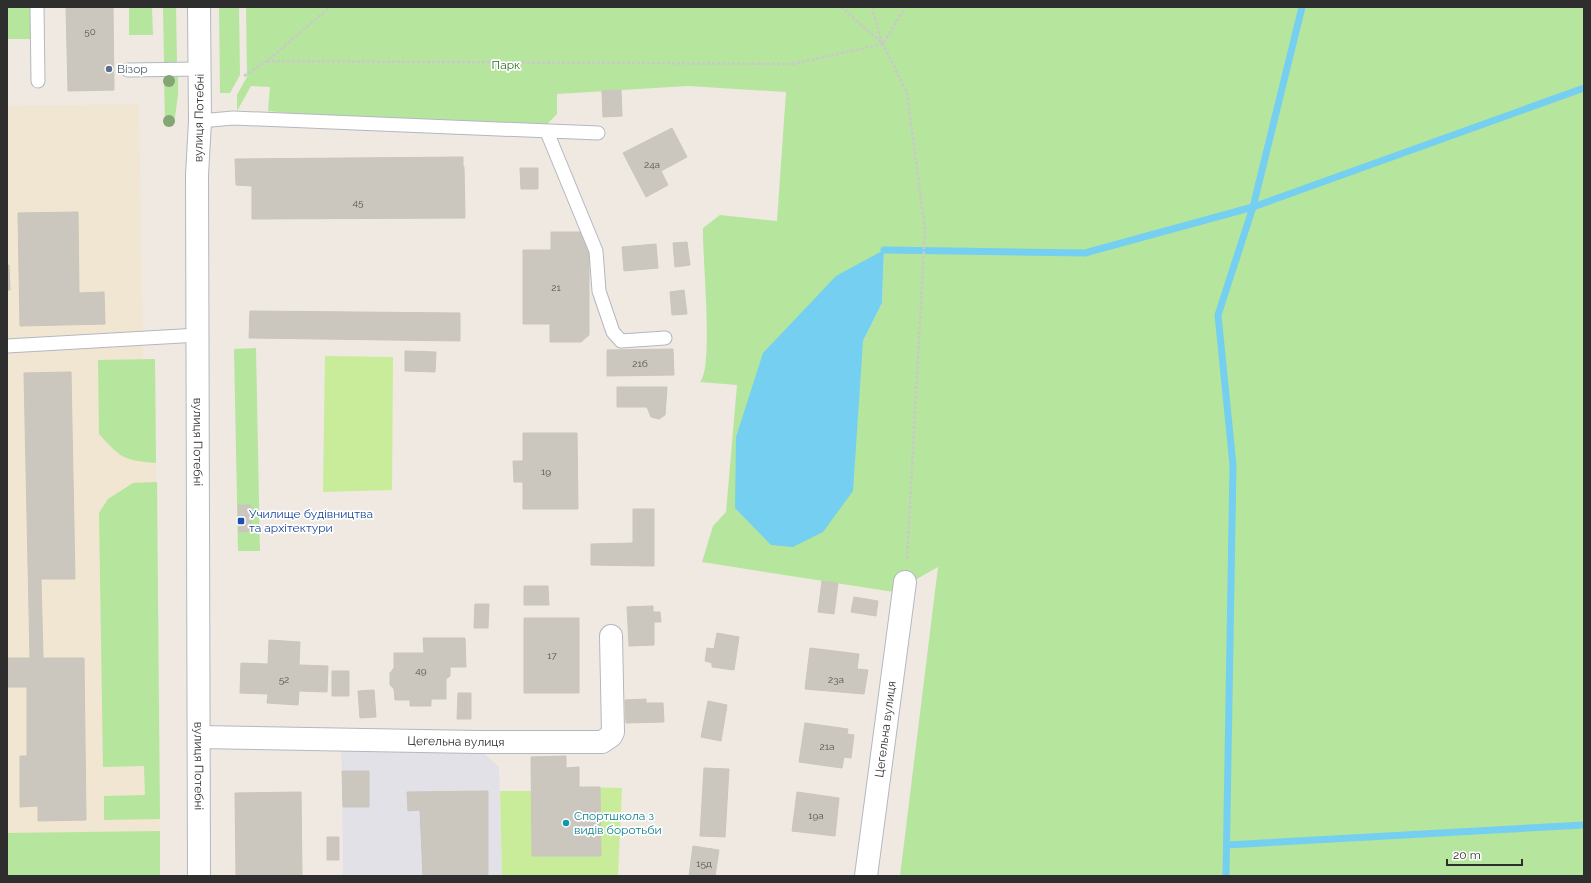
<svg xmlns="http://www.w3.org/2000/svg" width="1591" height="883" font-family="Raleway,sans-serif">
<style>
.industrial{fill:#e3e1e8}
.education{fill:#f0e6d1}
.green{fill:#b6e59e;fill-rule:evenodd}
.pitch{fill:#c9ec9a}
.water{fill:#75cff0}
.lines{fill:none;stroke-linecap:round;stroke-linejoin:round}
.stream{stroke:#75cff0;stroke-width:7}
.building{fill:#cbc7bf;stroke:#cbc5ba}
.lane-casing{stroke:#b4b7c1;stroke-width:15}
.street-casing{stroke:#b4b7c1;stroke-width:24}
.secondary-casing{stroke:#b4b7c1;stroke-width:24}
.path{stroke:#c9c9c9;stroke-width:2.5;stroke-dasharray:3 2;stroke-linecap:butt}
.lane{stroke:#fff;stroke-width:13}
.street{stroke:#fff;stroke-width:22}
.secondary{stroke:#fff;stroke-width:22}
.tree{fill:#84a574}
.service-dot{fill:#5c6f8a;stroke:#fff;stroke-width:1.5}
.transit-dot{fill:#1a4fb4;stroke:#fff;stroke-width:1.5}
.culture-dot{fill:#0f9aa8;stroke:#fff;stroke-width:1.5}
.labels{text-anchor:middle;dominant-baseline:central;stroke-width:3.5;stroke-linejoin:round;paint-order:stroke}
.number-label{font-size:10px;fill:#555452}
.park-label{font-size:12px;fill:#2c6e1b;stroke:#fff}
.service-label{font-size:12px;fill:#4e5e75;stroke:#fff;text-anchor:start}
.street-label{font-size:12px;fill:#2e2e2e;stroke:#fff}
.transit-label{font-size:12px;fill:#164399;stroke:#fff;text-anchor:start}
.culture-label{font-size:12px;fill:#0d838f;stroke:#fff;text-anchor:start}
</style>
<rect width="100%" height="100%" fill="#efe9e1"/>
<path class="industrial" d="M341,750L481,751L499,767L502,876H343L342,771Z"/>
<path class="education" d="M139,104L143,359H155L160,876H7V106Z"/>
<path class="green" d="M7,7H30V39H7Z
M129,7H152L153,35H129Z
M163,7H176L177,63H164Z
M219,7H239L240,75L230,93H220Z
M246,7H1584V876H900L938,567L894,592L702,562L713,526L726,512L737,385L700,382C714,368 702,255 703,228L720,215L777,221L786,92L688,86L557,94V114L546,125L343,119L268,111L270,87L251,86L237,111V95L247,77ZM884,251L882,303L863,341Z
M164,76H178V95L174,124H165Z
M256,348L260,551H238L234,349Z
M155,359L156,463C123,460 122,459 99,434L98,360Z
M157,482L160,819L104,820V796L145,795L144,766L103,767L99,513L108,499L133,483Z
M160,831V876H7V833Z"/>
<path class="pitch" d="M325,356L393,357L392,490L323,492Z
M566,756V768L579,767V787L622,788L618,876H502L500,791H531V757Z"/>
<path class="water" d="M884,250L882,303L863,341L853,491L823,532L793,547L771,545L735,508L736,437L763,353L836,276Z"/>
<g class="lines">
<path class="stream" d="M884,250L1085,253L1253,207L1584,88
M1227,845L1584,825
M1226,876L1233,465L1218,315L1253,207L1302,7"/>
</g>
<path class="building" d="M66,7H113L114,90L68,91Z
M621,90L622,116L603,117L602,91Z
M672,128L687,157L661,171L668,185L646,197L623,153Z
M463,157V167H464L465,218L252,219V186L236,185L235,159Z
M520,168H538V189H521Z
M78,212L79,293L104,292L105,324L20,326L18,213Z
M551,232H580L589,239V335L581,342H550V324H523V250H551Z
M687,242L690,265L675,267L673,243Z
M656,244L658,268L624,271L622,247Z
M7,265H9L10,290H7Z
M684,290L687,314L672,315L670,292Z
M250,311L460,313V341L249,338Z
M673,349L674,375L607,376V350Z
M405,351L436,352L435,372L405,371Z
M71,372L75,579H41L43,658H84L86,820L38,821V806L20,807V756H27V687H7V658H30L24,373Z
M617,387H667L665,415L659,419L651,417L647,407H617Z
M523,433H577L578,509H523V482H514L513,461H523Z
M238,505H251V531L239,532Z
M633,509H654V566L591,565V544L633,543Z
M822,581L838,583L834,614L818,612Z
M524,586H548L549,605H524Z
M854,597L878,601L876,616L851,612Z
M475,604H489L488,628H474Z
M653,606V612H660L661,622H654V645L629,646L627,607Z
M524,618H579V693H524Z
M717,633L739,637L734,670L712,667V663L705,661L707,648L714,649Z
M423,638H465L466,667H450V676L446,679V699H431V706H410V700H395L394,689L390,685V673L394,668V653H424Z
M269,640L300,642L299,665L328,666L327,692L299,691L298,705L267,703L268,694L240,693L241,663L268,664Z
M810,648L859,654L857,669L868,670L864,694L805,689Z
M332,671H349V696H332Z
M374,690L376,717L360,718L358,691Z
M458,693H471V719H457Z
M646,699V703H663L664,722L626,723L625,700Z
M708,701L727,705L721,741L701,737Z
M805,723L848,729L847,734L854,735L851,758L844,757L842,768L799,762Z
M566,756V768L579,767V787H600L601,856H532L531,757Z
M704,768L729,769L725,837L700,836Z
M342,771H369V807H343Z
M488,791V876H423L420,810L408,811L407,792Z
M301,792L302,876H236L235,793Z
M797,792L839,798L835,836L792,831Z
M327,837H339V860H327Z
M693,846L719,850L715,876H689Z"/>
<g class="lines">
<defs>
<path id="lane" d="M37,7L38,81
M128,70L200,69
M200,121L233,118L598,133
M547,132L596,251L599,291L613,332L621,341L665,338
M7,346L199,335"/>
<g id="street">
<path id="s1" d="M199,737L476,742H602L611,736L613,732L611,636"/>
<path id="s2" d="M866,876L905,582"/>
</g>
<g id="secondary">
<path id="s3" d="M199,7L200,121L197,175L199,876"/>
</g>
</defs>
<use href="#lane" class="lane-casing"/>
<use href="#street" class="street-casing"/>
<use href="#secondary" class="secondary-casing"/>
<path class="path" d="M841,7L883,44L907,93L925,230L907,559
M872,7L882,44
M267,61L792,64L883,44L905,7
M244,76L267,61L330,7"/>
<use href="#lane" class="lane"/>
<use href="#street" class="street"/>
<use href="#secondary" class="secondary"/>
</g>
<g class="tree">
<circle cx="169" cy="81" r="6"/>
<circle cx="169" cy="121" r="6"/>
</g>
<circle class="service-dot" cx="109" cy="69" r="4"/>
<rect class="transit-dot" x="237" y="517" width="8" height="8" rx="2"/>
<circle class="culture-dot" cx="566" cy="823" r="4"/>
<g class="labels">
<g class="number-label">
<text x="90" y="31">50</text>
<text x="652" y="164">24а</text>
<text x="358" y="202">45</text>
<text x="556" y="287">21</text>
<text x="640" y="363">21б</text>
<text x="546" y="471">19</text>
<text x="552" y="655">17</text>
<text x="421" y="670">49</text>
<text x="284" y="679">52</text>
<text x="836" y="679">23а</text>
<text x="827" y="746">21а</text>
<text x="816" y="815">19а</text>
<text x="704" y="863">15д</text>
</g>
<g class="park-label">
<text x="506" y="65">Парк</text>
</g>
<g class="service-label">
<text x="117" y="69">Візор</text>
</g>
<g class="street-label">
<text transform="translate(199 118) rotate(-89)">вулиця Потебні</text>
<text stroke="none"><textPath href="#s3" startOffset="435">вулиця Потебні</textPath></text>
<text stroke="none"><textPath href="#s2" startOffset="148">Цегельна вулиця</textPath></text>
<text stroke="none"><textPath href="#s1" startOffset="257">Цегельна вулиця</textPath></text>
<text stroke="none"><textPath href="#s3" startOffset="759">вулиця Потебні</textPath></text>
</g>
<g class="transit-label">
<text x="249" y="514">Училище будівництва<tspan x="249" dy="14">та архітектури</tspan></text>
</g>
<g class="culture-label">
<text x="574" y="816">Спортшкола з<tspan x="574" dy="14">видів боротьби</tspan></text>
</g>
</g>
<rect width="1591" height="883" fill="none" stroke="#2e2e2e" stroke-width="16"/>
<path d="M1447 859v6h75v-6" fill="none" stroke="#2e2e2e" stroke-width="2"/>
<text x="1453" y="859" font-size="12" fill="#2e2e2e" stroke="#ffffff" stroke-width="3" paint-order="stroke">20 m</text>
</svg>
